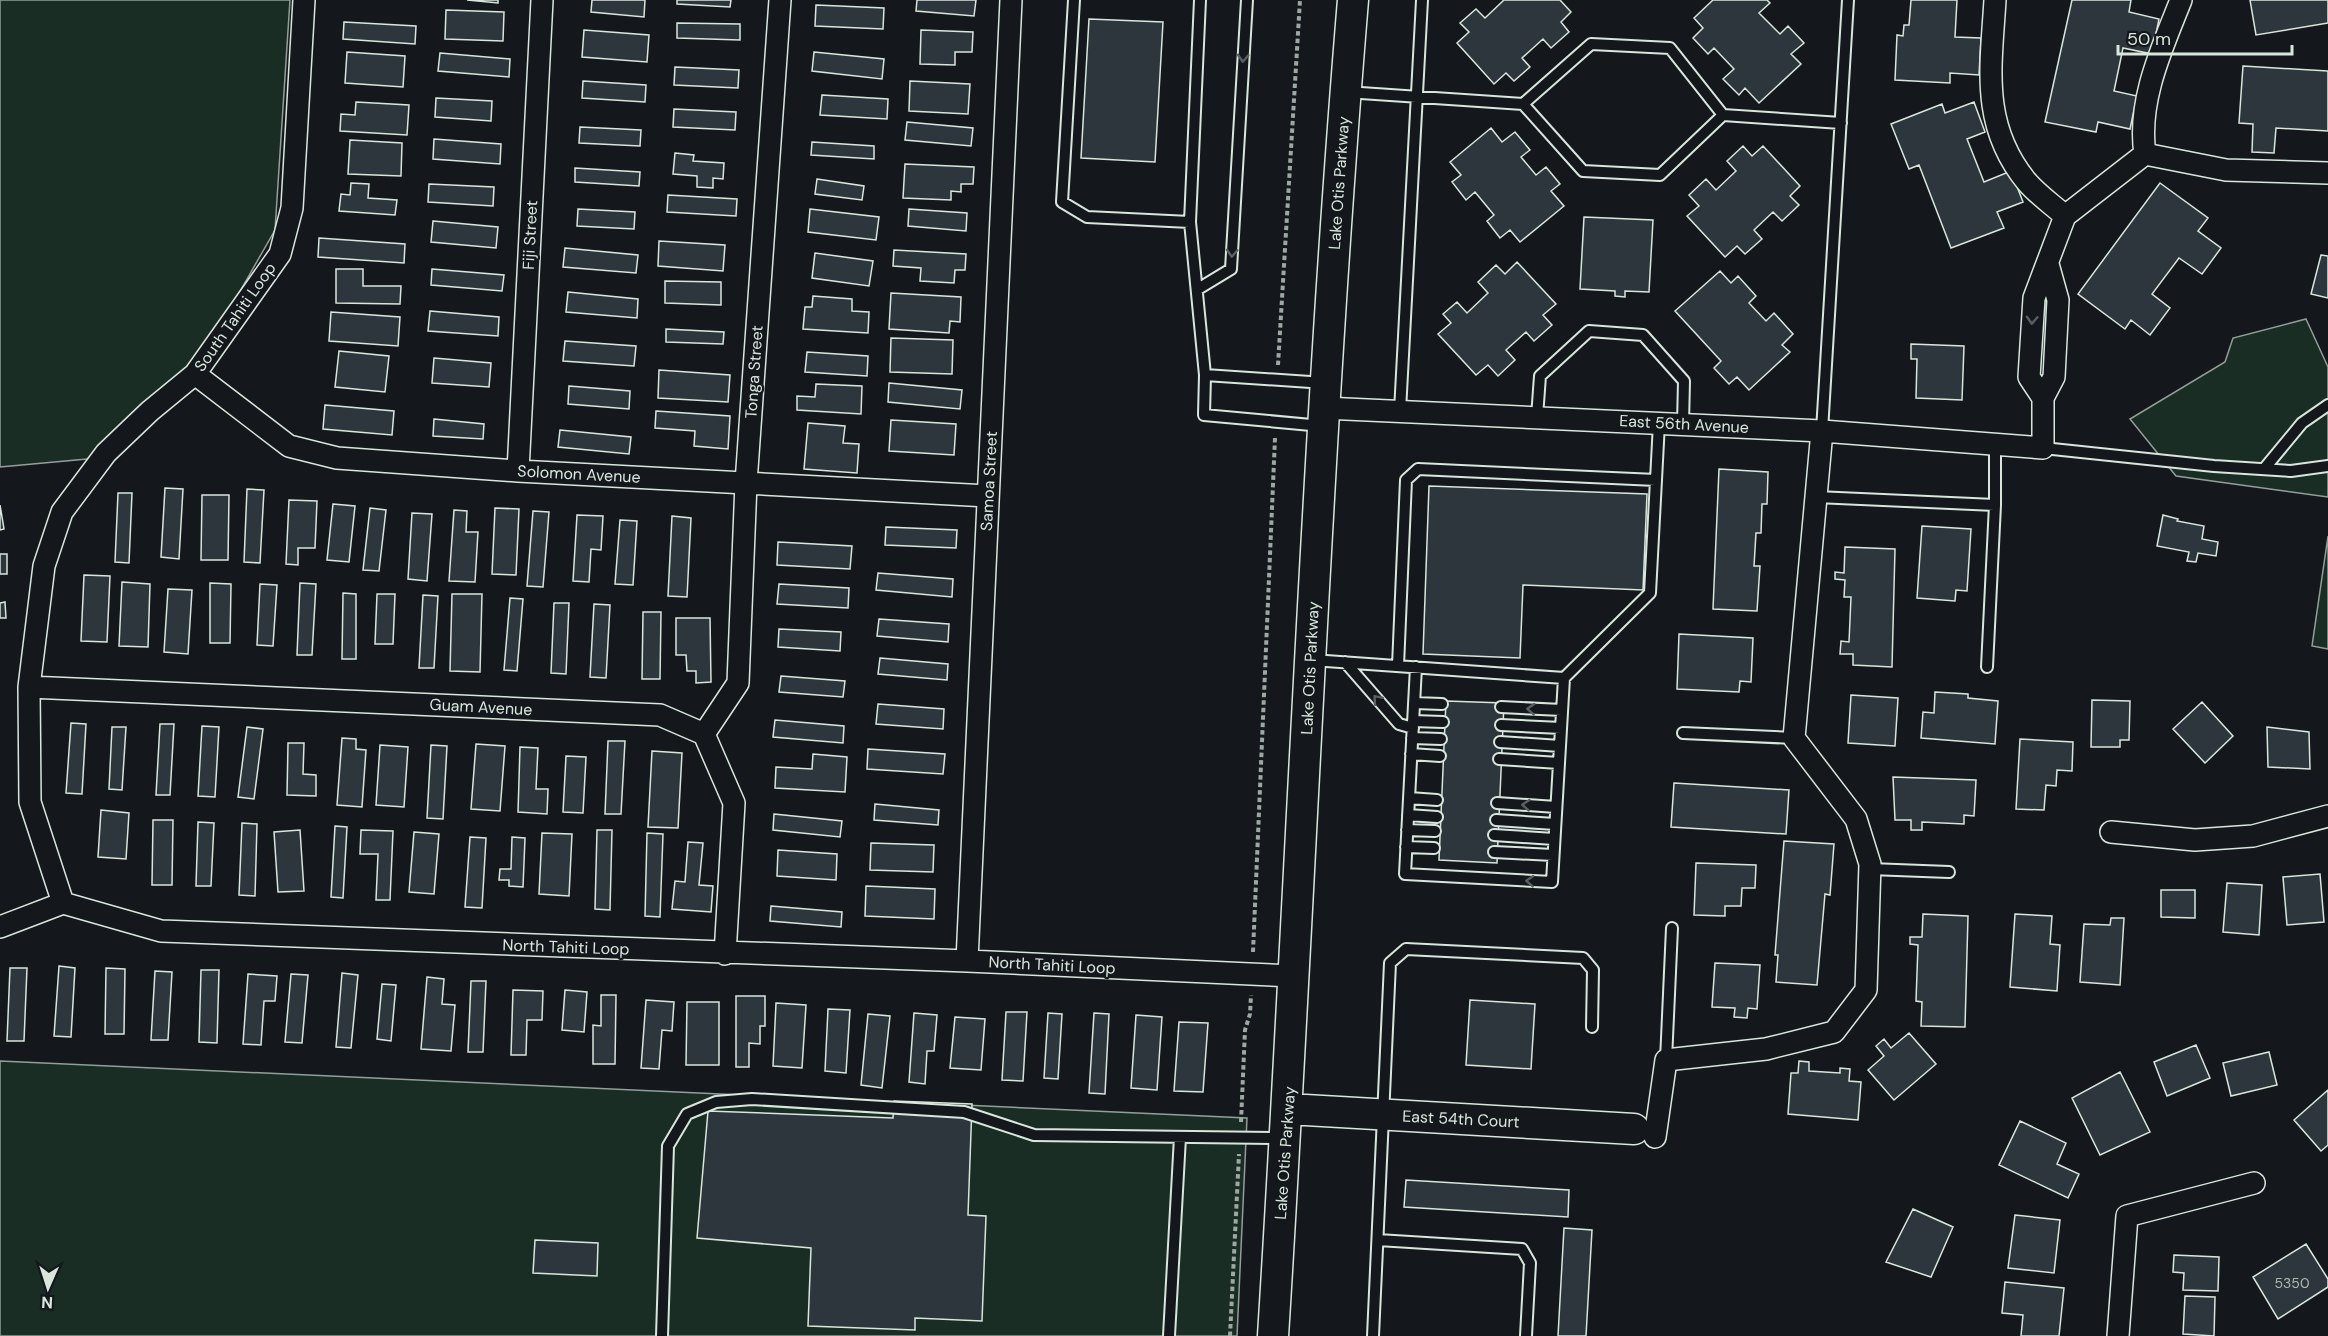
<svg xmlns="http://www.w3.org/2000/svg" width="2328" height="1336" font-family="'DM Sans',sans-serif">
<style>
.green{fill:#1a2d24;stroke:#939e99;stroke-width:1.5}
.building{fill:#2c363c;stroke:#d8e6dc;stroke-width:1.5}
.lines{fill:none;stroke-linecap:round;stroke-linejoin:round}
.lane-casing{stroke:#d8e6dc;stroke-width:14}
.street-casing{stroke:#d8e6dc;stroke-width:24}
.secondary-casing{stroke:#d8e6dc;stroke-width:33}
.path{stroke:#9da8a2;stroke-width:4;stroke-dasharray:4.5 3;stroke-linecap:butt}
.lane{stroke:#14181c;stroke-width:10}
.street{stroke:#14181c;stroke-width:21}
.secondary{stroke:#14181c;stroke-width:30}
.oneway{stroke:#59605f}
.labels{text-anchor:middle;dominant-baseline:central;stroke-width:4.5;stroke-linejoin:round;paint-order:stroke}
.number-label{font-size:14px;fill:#adbab4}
.street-label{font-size:16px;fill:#d8e6dc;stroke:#14181c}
</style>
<rect width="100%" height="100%" fill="#14181c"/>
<path class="green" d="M0,0H290L275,230L198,365L87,459L0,467Z
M2306,319L2328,367V497L2176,476L2130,419L2225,362L2233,338Z
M2328,536V649L2312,646Z
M0,1061L1247,1118L1237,1336H0Z"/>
<path class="building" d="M467,0H498V3Z
M592,0H645L644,17L591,12Z
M677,0H731L730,7L677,4Z
M917,0H976L974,16L916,11Z
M1504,0H1560L1571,12L1561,22L1569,32L1551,48L1543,39L1522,58L1530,67L1514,81L1506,73L1494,84L1457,43L1469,32L1460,23L1476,9L1485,18Z
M1713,0H1767L1770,3L1759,13L1780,34L1788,26L1804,43L1791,54L1801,64L1759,103L1745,88L1739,95L1723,79L1734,69L1714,48L1708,54L1693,38L1703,28L1694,18Z
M1911,0H1957L1955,37L1981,38L1979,75L1950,73V83L1895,80L1897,35L1903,36L1904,25H1909Z
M2072,0H2131L2129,12L2159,19L2152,54L2123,48L2114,91L2137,96L2130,129L2098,122L2096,132L2045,122Z
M2250,0H2328V23L2256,35Z
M816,5L884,8L883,29L815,26Z
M446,10L504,12L503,41L445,39Z
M1089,19L1163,22L1155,162L1081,158Z
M344,22L416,26L415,44L343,39Z
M677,23L740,24V40L677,38Z
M584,30L649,35L647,62L582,57Z
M921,30L973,32L972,52H955V65L920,64Z
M347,52L405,56L403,87L345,83Z
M814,52L884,59L882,79L812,71Z
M440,53L510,59L509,77L438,71Z
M2243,66L2328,71V131L2276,128L2274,153L2252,152L2253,124L2239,123Z
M675,67L739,70L738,88L674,85Z
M583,81L646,85L645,102L582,98Z
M910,81L970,84L968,114L909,111Z
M822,95L888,99L887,119L820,115Z
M436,98L492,101L491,121L435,117Z
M356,102L409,105L407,135L340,131L341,114L355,115Z
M1974,102L1985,132L1967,139L1984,182L2011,171L2023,202L1997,212L2004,228L1951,248L1919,165L1909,169L1891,124L1942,104L1945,113Z
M674,109L736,112L735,130L673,127Z
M907,122L973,128L971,146L905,140Z
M580,127L641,130L640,146L579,143Z
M1491,128L1502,142L1515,132L1530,150L1521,157L1536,175L1546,167L1560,184L1551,191L1564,206L1520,242L1510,230L1500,238L1487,221L1494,215L1475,192L1466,200L1452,182L1461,175L1450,162Z
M434,139L501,144L500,164L433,159Z
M350,140L402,143L401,176L348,174Z
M812,142L874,146V159L811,155Z
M1743,146L1752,156L1763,146L1800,186L1790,196L1799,205L1782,221L1773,212L1754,230L1762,239L1745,254L1737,246L1725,257L1687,216L1699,206L1689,195L1706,179L1716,190L1736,171L1727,161Z
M675,153L694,155L693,161L724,163L723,179L713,178V188L697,187V176L673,174Z
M905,164L974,167L973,184H961V192L951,191V200L903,198Z
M575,168L640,172L639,186L575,182Z
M817,179L864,186L862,200L815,194Z
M351,183L369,184L368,198L397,200L395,215L339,211L341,194L350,195Z
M2160,183L2208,218L2198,231L2221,248L2202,274L2179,258L2152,294L2170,308L2150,335L2131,320L2125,329L2078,294Z
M429,184L494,187L493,206L428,202Z
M668,195L737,199L736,216L667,212Z
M578,209L635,212L634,229L577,226Z
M810,209L879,217L876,240L808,232Z
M909,209L967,213L966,231L908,226Z
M1584,217L1653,220L1649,292L1625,291V297L1615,296V291L1580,289Z
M433,221L498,227L496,248L431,242Z
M319,238L405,244L404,263L318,257Z
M659,241L725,245L723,271L658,266Z
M565,248L638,255L636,273L563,267Z
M894,250L966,254L965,270H955L954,283L920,281L921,268L893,266Z
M815,253L873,261L869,286L812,278Z
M2321,255L2328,256V298L2311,294Z
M1517,262L1556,304L1543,315L1552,325L1534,341L1526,332L1506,350L1515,360L1498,376L1488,365L1476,375L1438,334L1451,323L1443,314L1457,302L1467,313L1488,293L1478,282L1496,265L1505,274Z
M336,269H363V286H401L400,304L336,303Z
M432,269L504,275L502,291L431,285Z
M1720,271L1731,283L1738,276L1756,296L1749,303L1766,321L1774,313L1793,334L1782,345L1790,352L1749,390L1737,377L1729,384L1714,368L1721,361L1675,311Z
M665,281L721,282V305L665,303Z
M568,292L638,299L637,318L566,312Z
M891,293L961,297L960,322L950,321L949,333L889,329Z
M813,296L852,299V311L869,312L868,333L803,329L805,307H812Z
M430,311L499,317L498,336L428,331Z
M331,312L400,317L398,346L329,341Z
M666,329L724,332L723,344L666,342Z
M891,338L953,340L952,374L890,372Z
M565,341L636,346L634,366L563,361Z
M1911,344L1964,346L1962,400L1916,398L1917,359H1911Z
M339,351L389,356L385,392L335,387Z
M807,352L868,356L867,376L805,372Z
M434,358L491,363L489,387L432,383Z
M659,370L730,375L728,402L658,398Z
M889,383L962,390L960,409L888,402Z
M816,384L862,386L861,414L797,410V396L815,397Z
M569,386L630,391L629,409L568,404Z
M325,405L394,411L392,435L323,429Z
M656,411L730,416L728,449L694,446L695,431L655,428Z
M434,419L484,424L483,439L433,436Z
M891,420L956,424L954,455L889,451Z
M808,423L845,426L843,443L859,444L857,473L804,469Z
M560,430L631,437L629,454L558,447Z
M1719,469L1768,472L1767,504H1762L1761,533H1756L1754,566H1760L1757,611L1713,609Z
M1429,486L1647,494L1643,590L1523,585L1520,658L1423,654Z
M165,488L183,489L179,559L161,557Z
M247,489L264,490L260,563L244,562Z
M118,493H132L129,563L115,562Z
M202,495H229L228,560H201Z
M289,500L317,501L315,548H298V565L286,564Z
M333,504L355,506L349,562L327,560Z
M0,505L4,529L0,530Z
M370,508L386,510L379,571L363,570Z
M495,508L519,509L516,575L492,574Z
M454,510L467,511L466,532H478L475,582L449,581Z
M533,511L549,512L543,587L527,586Z
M412,513L432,514L427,581L408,579Z
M577,515L603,516L601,550L591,549L589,582L573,581Z
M2163,515L2178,519L2177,521L2204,526L2202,539L2218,542L2216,556L2198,553L2196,562L2187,561L2189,552L2157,546Z
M672,516L691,518L687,597L668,596Z
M620,520L637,521L633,585L615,584Z
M1922,526L1971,529L1967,591L1956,590L1955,601L1917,598Z
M886,527L957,530L956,548L885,545Z
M778,542L852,546L850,569L777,565Z
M1845,547L1895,549L1892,667L1853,665V654H1840L1841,641L1849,642L1851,597H1844L1845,580L1835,579V572L1844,573Z
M0,554H7V574H0Z
M878,573L953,579L952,597L876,590Z
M84,575L110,576L107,642L81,641Z
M122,582L150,584L148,647L119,646Z
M210,583L231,584L230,643H210Z
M300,583L316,584L312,655H297Z
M260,584L277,585L273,646L257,645Z
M779,584L849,588L848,608L777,604Z
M168,589L192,590L188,654L164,652Z
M343,593L356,594V659H342Z
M377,594H395L393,644H375Z
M452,594H482L480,672L450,671Z
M423,595L438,596L434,668H419Z
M510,598L523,599L517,671L504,670Z
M5,602L6,618H0V603Z
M554,603H569L566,674L551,673Z
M594,604L610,605L606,678L590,677Z
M643,612H661L660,679H642Z
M676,618H710L711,682L696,683V671H687L686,655H676Z
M879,619L949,624L948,642L877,636Z
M779,629L841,632L840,651L778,647Z
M1679,634L1753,638L1751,682L1740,681L1739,692L1677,689Z
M880,658L948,664L947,680L878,674Z
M781,676L845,681L843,697L779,692Z
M1935,692L1968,694V698L1998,701L1995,744L1921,738L1923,712L1934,713Z
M1851,695L1898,698L1895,746L1848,743Z
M2092,700L2130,701L2129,740H2120V747H2091Z
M1446,701L1504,703L1497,863L1439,860Z
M2202,702L2233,736L2205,763L2173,729Z
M878,704L944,709L943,729L876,724Z
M775,720L844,726L843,743L773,737Z
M71,723L86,724L82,794L66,793Z
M160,724H174L170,795H156Z
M202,726L219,727L215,797L198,796Z
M112,727H126L122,790L109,789Z
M247,727L263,729L254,799L238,797Z
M2267,727L2309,732L2310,769L2268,767Z
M342,738L356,739V749L366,750L362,807L337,805Z
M2020,739L2073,742L2072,771L2057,770L2056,786L2046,785L2044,810L2016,809Z
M608,741H625L621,814H605Z
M288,743H304L303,774L316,775V796L287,795Z
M476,744L505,746L500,811L471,809Z
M380,745L408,747L404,807L376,805Z
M431,745L447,746L443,819L427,818Z
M520,747L538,748L536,789H548L547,814L518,812Z
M868,749L945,754L943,774L867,769Z
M652,751L682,753L678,828L648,827Z
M813,754L847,757L845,792L775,788L776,767L812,769Z
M566,756L586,757L583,813L563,812Z
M1893,777L1976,780L1974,816L1964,815V824L1922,822V830H1911V820H1895Z
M1674,783L1789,790L1786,834L1671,827Z
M875,804L939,810L938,825L874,820Z
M101,810L129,813L126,859L98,857Z
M774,814L842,821L840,837L773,830Z
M153,820H173L172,885H152Z
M198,822L214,823L211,886H196Z
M242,823L257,824L255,896L239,895Z
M335,826L347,827L343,898L331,897Z
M300,830L304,891L278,892L274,832Z
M361,830L393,831L390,900H376L378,854H360Z
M597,830H612L610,910L595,909Z
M414,832L439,834L434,894L409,892Z
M542,833L572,834L569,896L539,894Z
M647,833L663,834L660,917L645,916Z
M470,837L486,838L482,908L465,907Z
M512,837L525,838L523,887L509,886V880H499L500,869H511Z
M1784,841L1834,844L1830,895L1825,894L1817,985L1776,982L1778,955H1775Z
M688,842L703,843L699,885L713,886L711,912L672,909L675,881L685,882Z
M871,843L934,845L933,872L870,870Z
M778,850L837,854L836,880L777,876Z
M1696,863L1756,865L1755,888H1742L1741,906H1725V916L1694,915Z
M2320,874L2324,922L2287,925L2283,877Z
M2227,883L2262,885L2259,935L2223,932Z
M866,886L935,889L934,919L865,916Z
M2161,890H2195V918L2161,917Z
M771,906L842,912L841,927L770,921Z
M1923,914L1968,916L1965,1027L1921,1026L1922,1002L1916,1001L1918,945L1910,944V937H1922Z
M2015,914L2052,916L2050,944L2060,945L2057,991L2010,987Z
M2111,918H2124L2120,985L2080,982L2084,924L2110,925Z
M1715,963L1760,965L1757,1009L1748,1008L1747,1018L1734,1017L1735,1008L1712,1007Z
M59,966L75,968L71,1037L54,1036Z
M10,968H27L24,1041H7Z
M106,968L125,969L124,1034H105Z
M201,970H219L217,1043L199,1042Z
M155,971L172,972L168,1040H151Z
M342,973L358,975L351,1048L336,1047Z
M248,974L277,976L275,1001H264L261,1045L243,1044Z
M291,974L308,975L302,1043L285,1042Z
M427,977L444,979L442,1004L455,1005L451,1051L421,1049Z
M471,981H486L483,1052H468Z
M382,984L396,985L391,1041L377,1039Z
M513,990L543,991L542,1020H527L526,1055H511Z
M565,990L587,992L584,1032L562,1030Z
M601,995H616L615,1064H593V1025L601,1026Z
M736,996H765V1026H760V1044L749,1043V1067H736Z
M646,1000L674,1002L672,1031L662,1030L659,1069L641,1068Z
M1470,1000L1535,1004L1531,1069L1466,1065Z
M687,1002H719V1065H686Z
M776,1003L806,1005L802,1068L773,1066Z
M828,1009L850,1010L846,1073L825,1071Z
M1006,1012H1027L1023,1081L1002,1080Z
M914,1013L937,1015L934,1051H927L925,1084L909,1082Z
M1048,1013L1062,1014L1058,1079L1044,1078Z
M1094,1013L1109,1014L1105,1094L1089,1093Z
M868,1014L890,1016L882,1088L861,1085Z
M1136,1015L1162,1017L1157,1090L1131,1088Z
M955,1017L985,1019L981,1070L950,1068Z
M1179,1022L1208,1023L1203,1092L1174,1091Z
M1909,1033L1936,1064L1894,1100L1868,1070L1884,1056L1876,1046L1884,1039L1891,1048Z
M2196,1045L2210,1078L2167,1096L2154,1062Z
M2269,1052L2277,1085L2231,1096L2223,1063Z
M1799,1061L1809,1062V1071L1840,1073V1068L1850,1069L1849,1081L1861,1082L1858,1120L1788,1114L1791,1073H1798Z
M2120,1072L2150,1132L2100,1155L2072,1098Z
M2328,1090V1145L2321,1151L2294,1120Z
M894,1101L972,1104L968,1215L986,1216L982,1321L915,1318V1330L808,1326L811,1248L697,1238L708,1111L893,1118Z
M2020,1121L2066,1143L2057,1164L2079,1174L2068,1198L1999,1165Z
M1406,1180L1569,1190L1568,1217L1404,1207Z
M1913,1209L1953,1227L1931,1277L1886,1262Z
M2015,1215L2060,1220L2054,1273L2008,1268Z
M1564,1228L1592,1230L1586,1336H1558Z
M535,1240L598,1243L597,1276L533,1273Z
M2306,1244L2328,1279V1287L2278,1319L2253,1277Z
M2174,1255L2219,1257L2218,1291L2183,1290L2184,1273L2173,1272Z
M2005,1282L2064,1288L2059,1336H2021L2023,1315L2002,1313Z
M2185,1296L2215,1297L2214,1336L2183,1334Z"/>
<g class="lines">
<defs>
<path id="lane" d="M1074,0L1062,202L1087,217L1190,222
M1200,0L1190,222L1205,375L1204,415L1322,426
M1591,44L1670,48L1723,115L1660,175L1583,171L1523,104Z
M1346,92L1523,104
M1723,115L1841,123
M1198,289L1231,269L1247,0
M1205,375L1325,383
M1400,411L1422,0
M1537,417L1540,376L1589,331L1643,335L1684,381L1683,424
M1822,431L1848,0
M2043,448L2214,466L2291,471L2328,466
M2264,469L2302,423L2328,405
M1656,480L1659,423
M1816,497L1995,505
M1312,660L1564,678
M1345,662L1399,724L1413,728
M1398,666L1406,480L1418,469L1656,480L1650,593L1564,678L1552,882L1405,874L1416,667
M1987,667L1995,505V445
M1414,703L1442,704
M1501,707L1562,710
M1413,721L1443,722
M1501,725L1561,728
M1683,733L1794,738
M1412,738L1441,739
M1500,742L1560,746
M1411,754L1440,756
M1499,759L1559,763
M1409,798L1437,800
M1497,803L1556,807
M1408,815L1437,817
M1496,820L1555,824
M1407,830L1435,831
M1494,835L1554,839
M1406,847L1434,848
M1494,852L1553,855
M1870,869L1949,872
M1666,1060L1672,928
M1378,1240L1522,1249L1530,1263L1526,1336
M662,1336L668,1146L687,1114L716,1102L752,1099L964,1112L1034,1135L1282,1138
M1169,1336L1180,1137
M1373,1336L1390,963L1406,949L1583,958L1593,970L1592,1027"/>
<path id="street" d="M304,0L292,208L280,254L195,374L150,411L106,453L62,512L44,566L29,687L30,802L63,903L161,931L967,961L1294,976
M1995,0C1991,67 1980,125 2027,182C2038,195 2053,205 2065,216
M2145,154C2137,101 2162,48 2181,0
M195,374L289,446L337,458L518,471L988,496
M2043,398L2029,377L2034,298L2065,216L2145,154L2226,170L2328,173
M1324,408L1822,431L2043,448V398L2054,377L2058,300L2048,264
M518,471L542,0
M29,687L660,715L704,734L734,803L725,954
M704,734L738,683L746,483L780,0
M2111,832L2195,840L2253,836L2328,816
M0,927L63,903
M967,961L1011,0
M1655,1137L1666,1060L1766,1049L1834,1032L1866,990L1870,864L1856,819L1794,738L1822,431
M2118,1336L2127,1216L2254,1183"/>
<path id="secondary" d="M1288,1109L1634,1129
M1273,1336C1301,891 1316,445 1353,0"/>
</defs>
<use href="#lane" class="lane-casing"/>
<use href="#street" class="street-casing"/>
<use href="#secondary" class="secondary-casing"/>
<path class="path" d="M1278,365L1300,0
M1253,952L1275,438
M1241,1122L1245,1030L1250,1014L1251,995
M1230,1336L1239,1154"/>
<use href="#lane" class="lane"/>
<use href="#street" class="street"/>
<use href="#secondary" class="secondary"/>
</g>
<defs><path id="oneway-chevron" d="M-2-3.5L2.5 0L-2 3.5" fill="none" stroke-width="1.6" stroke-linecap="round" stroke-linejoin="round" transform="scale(1.5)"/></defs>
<g class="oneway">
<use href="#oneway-chevron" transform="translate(1243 58) rotate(93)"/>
<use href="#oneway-chevron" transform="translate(1232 253) rotate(93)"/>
<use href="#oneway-chevron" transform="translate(2032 320) rotate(93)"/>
<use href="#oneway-chevron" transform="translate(1377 699) rotate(-131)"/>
<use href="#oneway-chevron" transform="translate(1531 709) rotate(-177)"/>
<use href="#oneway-chevron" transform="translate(1526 805) rotate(-176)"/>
<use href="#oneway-chevron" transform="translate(1530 881) rotate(-177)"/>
</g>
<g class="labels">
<g class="number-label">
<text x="2292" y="1283">5350</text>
</g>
<g class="street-label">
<text transform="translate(1339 183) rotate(-86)">Lake Otis Parkway</text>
<text transform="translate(530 235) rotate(-87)">Fiji Street</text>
<text transform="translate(235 317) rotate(-55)">South Tahiti Loop</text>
<text transform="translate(754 372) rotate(-86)">Tonga Street</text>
<text transform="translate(1684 424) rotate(3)">East 56th Avenue</text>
<text transform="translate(579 474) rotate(3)">Solomon Avenue</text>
<text transform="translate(989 481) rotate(-87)">Samoa Street</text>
<text transform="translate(1310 668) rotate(-87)">Lake Otis Parkway</text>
<text transform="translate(481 707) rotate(3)">Guam Avenue</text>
<text transform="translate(566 947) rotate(2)">North Tahiti Loop</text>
<text transform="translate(1052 965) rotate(3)">North Tahiti Loop</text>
<text transform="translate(1461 1119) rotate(3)">East 54th Court</text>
<text transform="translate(1285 1153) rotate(-86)">Lake Otis Parkway</text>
</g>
</g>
<g transform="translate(48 1288) rotate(183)" stroke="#14181c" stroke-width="4.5" paint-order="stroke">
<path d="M0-4.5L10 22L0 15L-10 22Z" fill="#d8e6dc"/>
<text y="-9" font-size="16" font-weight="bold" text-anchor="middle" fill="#d8e6dc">N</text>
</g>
<path d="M2118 45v9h174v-9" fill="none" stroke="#d8e6dc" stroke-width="3"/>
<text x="2127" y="45" font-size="18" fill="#d8e6dc" stroke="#14181c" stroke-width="4.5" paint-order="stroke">50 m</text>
</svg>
